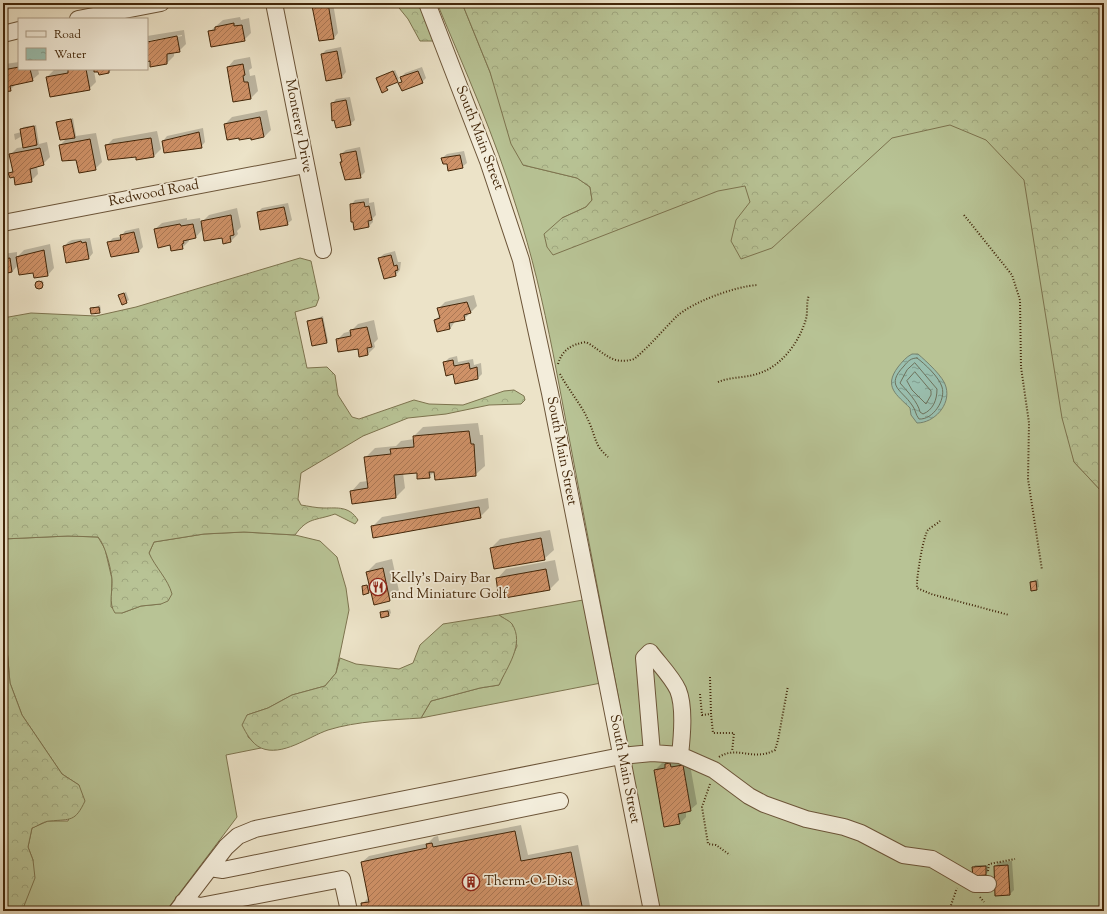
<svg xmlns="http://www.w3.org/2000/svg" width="1107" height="914" font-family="'Sorts Mill Goudy',serif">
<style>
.grass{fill:#b8c395;stroke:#7d744f}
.forest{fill:url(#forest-crowns);stroke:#7d744f}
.water{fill:url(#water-ripples);stroke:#77826d}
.shadow{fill:#0003}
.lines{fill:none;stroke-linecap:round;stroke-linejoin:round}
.shore{stroke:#6e725c;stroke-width:1}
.building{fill:url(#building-hatch);stroke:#422609}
.minor-casing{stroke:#6c5539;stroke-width:18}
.path{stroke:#422609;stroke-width:2;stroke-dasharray:1 2;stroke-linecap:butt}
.minor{stroke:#f3eddb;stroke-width:16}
.labels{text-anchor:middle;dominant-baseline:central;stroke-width:3.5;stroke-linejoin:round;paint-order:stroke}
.street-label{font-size:14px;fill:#422609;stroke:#f3eddb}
.poi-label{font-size:14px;fill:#422609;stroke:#f3eddb;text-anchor:start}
</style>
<defs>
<pattern id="forest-crowns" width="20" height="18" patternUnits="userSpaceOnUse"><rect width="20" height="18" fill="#b8c395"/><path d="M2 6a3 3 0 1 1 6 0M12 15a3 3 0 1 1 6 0" fill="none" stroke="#9fa77f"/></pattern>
<pattern id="water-ripples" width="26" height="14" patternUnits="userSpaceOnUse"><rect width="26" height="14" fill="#9abfaf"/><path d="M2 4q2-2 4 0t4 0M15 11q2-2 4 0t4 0" fill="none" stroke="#7f9b8d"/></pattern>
<pattern id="building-hatch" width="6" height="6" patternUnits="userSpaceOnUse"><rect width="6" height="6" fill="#cf9268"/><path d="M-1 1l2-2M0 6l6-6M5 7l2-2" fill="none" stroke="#aa7754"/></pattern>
</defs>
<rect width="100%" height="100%" fill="#ece3c8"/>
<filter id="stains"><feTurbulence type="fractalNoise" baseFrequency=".005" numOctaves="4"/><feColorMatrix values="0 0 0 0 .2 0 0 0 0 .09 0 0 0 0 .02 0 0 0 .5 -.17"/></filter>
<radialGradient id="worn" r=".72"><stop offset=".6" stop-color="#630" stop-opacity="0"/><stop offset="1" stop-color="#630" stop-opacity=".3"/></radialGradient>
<path class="grass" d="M437,3H462L490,72L523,165L577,178L590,187L592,200L586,207L562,218L932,93L1018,137L1074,462L1104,494V911H659L553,353C543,303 532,254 516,206C495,137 465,70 437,3Z
M244,532L295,535L320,541L337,557L346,588L349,610L336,673L325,686L292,695L268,708L247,715L248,737L261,748L226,755L237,817L166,911H22L33,860L28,847L32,828L48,821H68L79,785L62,774L22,715L10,683L3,603V539L68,536L98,537L105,549L112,579L111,607L122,613L141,606L161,604L149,553L154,542L204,534Z
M583,600L601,683L421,718L431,701L480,688L499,685L517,646L512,624L499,615Z"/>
<path class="forest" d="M395,3H421L437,41H420L408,19Z
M462,3H1104V494L1074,462L1062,418L1024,180L986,140L950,125L892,138L772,248L741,259L731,241L736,220L750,202L745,186L718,191L553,255L547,247L544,234L562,218L586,207L592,200L590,187L577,178L523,165L511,144L490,72Z
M300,258L311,261L319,298L316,306L295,312L307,368L327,367L335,375L338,395L352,417L359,419L414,400L429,404L463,405L504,391L514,390L524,396L525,400L521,404L489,405L446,414L408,418L363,436L301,473L298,499L301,505C308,506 316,508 324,508C338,508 349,506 358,520L355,524L335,514C315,521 308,517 295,535L244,532L204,534L154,542L149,553C155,567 168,579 172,594L168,601L161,604L141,606L122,613H115C108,603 113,590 112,579C111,569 105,544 98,537L68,536L3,539V318L31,313L96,316L136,307Z
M3,603L10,683L22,715L62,774L79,785L85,801C75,822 71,819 50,821C44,821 38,826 32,828L28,847L33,860L35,878L22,911H3Z
M499,615C503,618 510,621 512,624C525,644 507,667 499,685L480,688L431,701L421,718C391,720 357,721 328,730C308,737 282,757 261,748C252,744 246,733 242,725L247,715L268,708L292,695L325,686L336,673L340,658L356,664L399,669L413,663L420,645L443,624Z"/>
<path class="water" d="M912,354H918C926,361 944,377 946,387C951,405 934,423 917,423L911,415L910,408C897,395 883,387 898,367C902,362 906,357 912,354Z"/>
<path class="shadow" d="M316,3H333L338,33L334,38L313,6Z
M240,17L241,20L249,18L251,33L244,40L209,32L223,20Z
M184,30L186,44L179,51L174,52V56L167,63L147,61V43L182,36V35L147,41V36Z
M341,47L346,72L342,77L327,80L322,54L326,50Z
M250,57L252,68L249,70L250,76L255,75L258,91L251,98L234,101L228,67L234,60Z
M19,62V69H38L39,74L32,80L16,84L10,90L3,91V67L5,64Z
M422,67L426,78L422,82L399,84L402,81L401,78L405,73Z
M62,69H112L109,72L94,71L96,82L89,89L47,77L54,70Z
M395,70L399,79L388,85V88L385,82L378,78Z
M350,97L355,120L350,124L332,104L336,99Z
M267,110L271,130L264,137L252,136L225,124L232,117Z
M73,118L76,136L96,133L102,162L95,169L77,159L60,145L67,138L57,123Z
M36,125L39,144L47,142L50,157L43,164L37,166L38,174L31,181L10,173L13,170L10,155L17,148L24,147L22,136L15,140L14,134L21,132L23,127Z
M203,128L205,142L201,147L163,141L167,136Z
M157,131L161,149L154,156H137L106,146L113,139Z
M360,147L365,172L360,177L342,171L341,154L346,150Z
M464,151L467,163L462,167L447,162L442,158L447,154Z
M369,198V203L374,202L376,215L373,218V222L369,226L351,205L355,200Z
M288,203L292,220L287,224L258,212L262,208Z
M237,208L241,227L237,231L238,234L231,241L203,229L195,238L189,239V241L182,248L171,244L155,229L162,223L187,218V220L200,218L201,223L209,215Z
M139,228L143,247L138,252L108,243L113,238L121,237L125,231Z
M90,238L93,253L89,258L67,262L64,247L68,242L72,240Z
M50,244L54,268L48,275L18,265L12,272L3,274V254L17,252V257L24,250Z
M395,251L398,262H401L400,270L396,275L384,278L379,258L384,254Z
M42,280L44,283L38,287L36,284Z
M126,292L129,300L122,304L119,295Z
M474,295L477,306L464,319L456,320L450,329L435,320L440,315L439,308L445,302Z
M100,305L101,310L99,312L91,309Z
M323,316L328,341L326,343L308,321Z
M374,320L378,339L374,343L375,347L368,354L360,356L359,348L337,340L344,333L351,331L358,324Z
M457,356L458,362L473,359L474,365L481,363L482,374L478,378L456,383L454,373L445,362L449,358Z
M478,423L480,435H483L485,466L475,475L435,471L429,477L418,472L403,473L405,488L396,497L351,492L360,482L368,481L365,458L375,448L396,446L401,441L414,439V436L423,427Z
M488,498L489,508L480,517L372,527L382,517Z
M550,530L554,550L544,559L491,548L500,539Z
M392,559L399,591L390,600L371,590L368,592L363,587L370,584L367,572L376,563Z
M555,560L559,580L550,589L500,598L497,579L506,569Z
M1038,579L1039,587L1032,589L1031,582Z
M390,609L391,613L389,615L382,617L381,613L383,611Z
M689,759L697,804L690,810L686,811V817L680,823L655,770L662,763Z
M521,825L528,855L578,845L591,911H354L363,909L362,904L369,897L362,862L369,856L428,843L434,837L438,836L439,841Z
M1012,861L1014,890L1010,894L995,867L999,862Z
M975,865H988V872L986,874L974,867Z"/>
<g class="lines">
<path class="shore" d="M917,358C925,364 939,377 942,387C946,400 933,420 919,419C915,414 916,410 912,405C901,389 885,386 904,366C908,361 911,358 917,358Z
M915,363L937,389C937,400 933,410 923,414L920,412C918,402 907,391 900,383L907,370Z
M915,372L931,391V395L926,404L912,390L907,381Z"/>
</g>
<path class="building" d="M328,3L334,39L319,41L312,6Z
M234,23V26L242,25L245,41L211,47L208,31L215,30V27Z
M177,36L180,52L167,54V64L150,67V61L147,62V42Z
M337,51L342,78L326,81L321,54Z
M243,64L245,75L243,76L244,82H248L251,99L233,102L227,67Z
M19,67V69H30L33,81L10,86L11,91L3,92V70Z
M68,69H86L90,90L50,97L46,77L68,73Z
M94,69H112L109,70V73L99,75L98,72H94Z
M393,71L398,82L386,87L388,90L382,93L376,78Z
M418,71L423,83L402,91L398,83L402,82L400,77Z
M346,100L351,125L336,128L334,120L332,121L331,103Z
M260,117L264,137L251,140V138L239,140V138L227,140L224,124Z
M71,119L75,138L60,140L56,122Z
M34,126L37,145L23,148L20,129Z
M199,132L202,148L164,153L162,141Z
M151,138L154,157L136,160V157L108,160L105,145Z
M90,139L96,170L79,173L76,160L62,161L59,145Z
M40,148L44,165L30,169L32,182L15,185L14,177L10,178L8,173L13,172L9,154Z
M356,151L361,178L345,180L340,162H342L340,154Z
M460,155L463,168L448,171L447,164H443L441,158Z
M364,202L365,207L369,206L372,220L368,221L369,227L354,230L353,222H351L350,204Z
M284,207L288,225L260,230L257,212Z
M231,215L234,235L230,236L231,242L223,244L222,238L204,241L201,221Z
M180,224L181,226L193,224L196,238L183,241L184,243L182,244L183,249L171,251L170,245L158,248L154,229Z
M134,232L139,252L111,257L107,242L121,240L120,235Z
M81,241L82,243L86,242L89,259L66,263L63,246Z
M44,250L48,276L34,278L33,273L19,275L16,257Z
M391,255L394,266L397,265L398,270L395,271L396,276L384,279L378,258Z
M10,258L12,272L3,274V259Z
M35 285a4 4 0 1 1 8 0a4 4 0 1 1-8 0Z
M124,293L127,303L122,305L118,295Z
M467,302L471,313L464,315L465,320L449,323L450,329L437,332L434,320L440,318L437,308Z
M99,307L100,313L91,314L90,308Z
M322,318L327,343L312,346L307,321Z
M367,327L372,347L367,348L368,355L359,357L358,349L338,352L336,339L351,336L350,330Z
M453,360L454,366L469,363L470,369L477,367L478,379L455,384L453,374L446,376L443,362Z
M469,431L471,444H474L476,476L435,480L434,472H429L430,478L417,479V473L394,475L396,498L352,504L350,491L368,488L364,457L391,454L390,449L414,447L413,436Z
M479,507L481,518L373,538L371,526Z
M541,538L545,560L494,569L490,548Z
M383,568L390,601L374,605L366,572Z
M546,569L550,590L499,599L496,578Z
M1036,581L1037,590L1031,591L1030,582Z
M367,585L369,593L363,595L362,586Z
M388,611L389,616L381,618L380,612Z
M670,763L671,767L683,765L691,811L678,814L680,824L664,827L654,770L665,768V764Z
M515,831L521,861L571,852L583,911H362L361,903L369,902L361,862L427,848L426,844L432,843L433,847Z
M1008,865L1010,895L995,896L994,866Z
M986,866V875L973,876L972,867Z"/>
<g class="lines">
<defs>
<path id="minor" d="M274,3L323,250
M427,3L488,161L521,260L550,393L652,911
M78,19L161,3
M3,34L19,30
M3,223L305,165
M652,753L644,658L650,652C659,664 672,677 678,690C685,707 682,737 680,755
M210,868L223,870L560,801
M183,902L200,906L342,879L349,911
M177,911L226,847L238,836L255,829L621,756L652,753L680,755L714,770L749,796L764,804L806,819L844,827L861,833L903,855L932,859L975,884H988"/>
</defs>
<use href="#minor" class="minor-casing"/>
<path class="path" d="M964,215L1012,275L1020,300L1021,367L1029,423L1028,479L1042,570
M558,364C562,350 572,344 586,342C604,352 612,366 634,359C650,346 662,331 676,317C692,302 736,286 758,285
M560,374C569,391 582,405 589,422C596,437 594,445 608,457
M718,382C730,377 744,378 757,374C781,367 799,343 806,319C808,311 806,303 809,295
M940,521C937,524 931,527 928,530C923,536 916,580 917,588L931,594L1009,615
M710,677L711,714L713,733H734L732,752
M700,694L702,715L711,714
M719,757C738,745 753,762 775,750L778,740L788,686
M710,784L702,807L708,844L716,845L730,855
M988,871L989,864L1015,859
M980,897L984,902
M950,911V908L957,888"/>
<use href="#minor" class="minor"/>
</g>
<defs>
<symbol id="restaurant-ring" viewBox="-11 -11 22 22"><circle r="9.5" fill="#f3eddb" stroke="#8f2418" stroke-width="1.5"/><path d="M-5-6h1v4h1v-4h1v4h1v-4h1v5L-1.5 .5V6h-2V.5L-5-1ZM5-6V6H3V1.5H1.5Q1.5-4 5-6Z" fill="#8f2418"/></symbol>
<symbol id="building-ring" viewBox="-11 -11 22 22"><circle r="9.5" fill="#f3eddb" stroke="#8f2418" stroke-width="1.5"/><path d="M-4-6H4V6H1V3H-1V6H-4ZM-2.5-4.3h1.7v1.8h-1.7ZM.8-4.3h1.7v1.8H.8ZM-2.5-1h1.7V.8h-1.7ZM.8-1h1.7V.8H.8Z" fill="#8f2418"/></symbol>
</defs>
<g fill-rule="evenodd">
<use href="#restaurant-ring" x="368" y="577" width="20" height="20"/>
<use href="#building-ring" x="461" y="872" width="20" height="20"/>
</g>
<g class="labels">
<g class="street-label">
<text transform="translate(298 126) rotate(79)">Monterey Drive</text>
<text transform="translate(479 138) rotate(69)">South Main Street</text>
<text transform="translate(154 194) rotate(-11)">Redwood Road</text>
<text transform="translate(561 451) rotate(79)">South Main Street</text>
<text transform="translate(624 769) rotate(79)">South Main Street</text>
</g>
<g class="poi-label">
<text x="391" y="579">Kelly's Dairy Bar<tspan x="391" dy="16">and Miniature Golf</tspan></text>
<text x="484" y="882">Therm-O-Disc</text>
</g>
</g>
<rect width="1107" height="914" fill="none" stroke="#ece3c8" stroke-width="16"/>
<rect x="4" y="4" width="1099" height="906" fill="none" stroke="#422609" stroke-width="2"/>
<rect x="8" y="8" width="1091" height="898" fill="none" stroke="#422609"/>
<rect x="18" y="18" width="130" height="52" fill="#f3eddb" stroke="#ac9d87"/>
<rect x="26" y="31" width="20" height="6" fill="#f3eddb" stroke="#ac9d87"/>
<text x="54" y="38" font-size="12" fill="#422609">Road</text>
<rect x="26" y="48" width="20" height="12" fill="url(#water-ripples)" stroke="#ac9d87"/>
<text x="54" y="58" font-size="12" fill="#422609">Water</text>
<rect width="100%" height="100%" filter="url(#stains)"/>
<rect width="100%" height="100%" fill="url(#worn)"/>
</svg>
